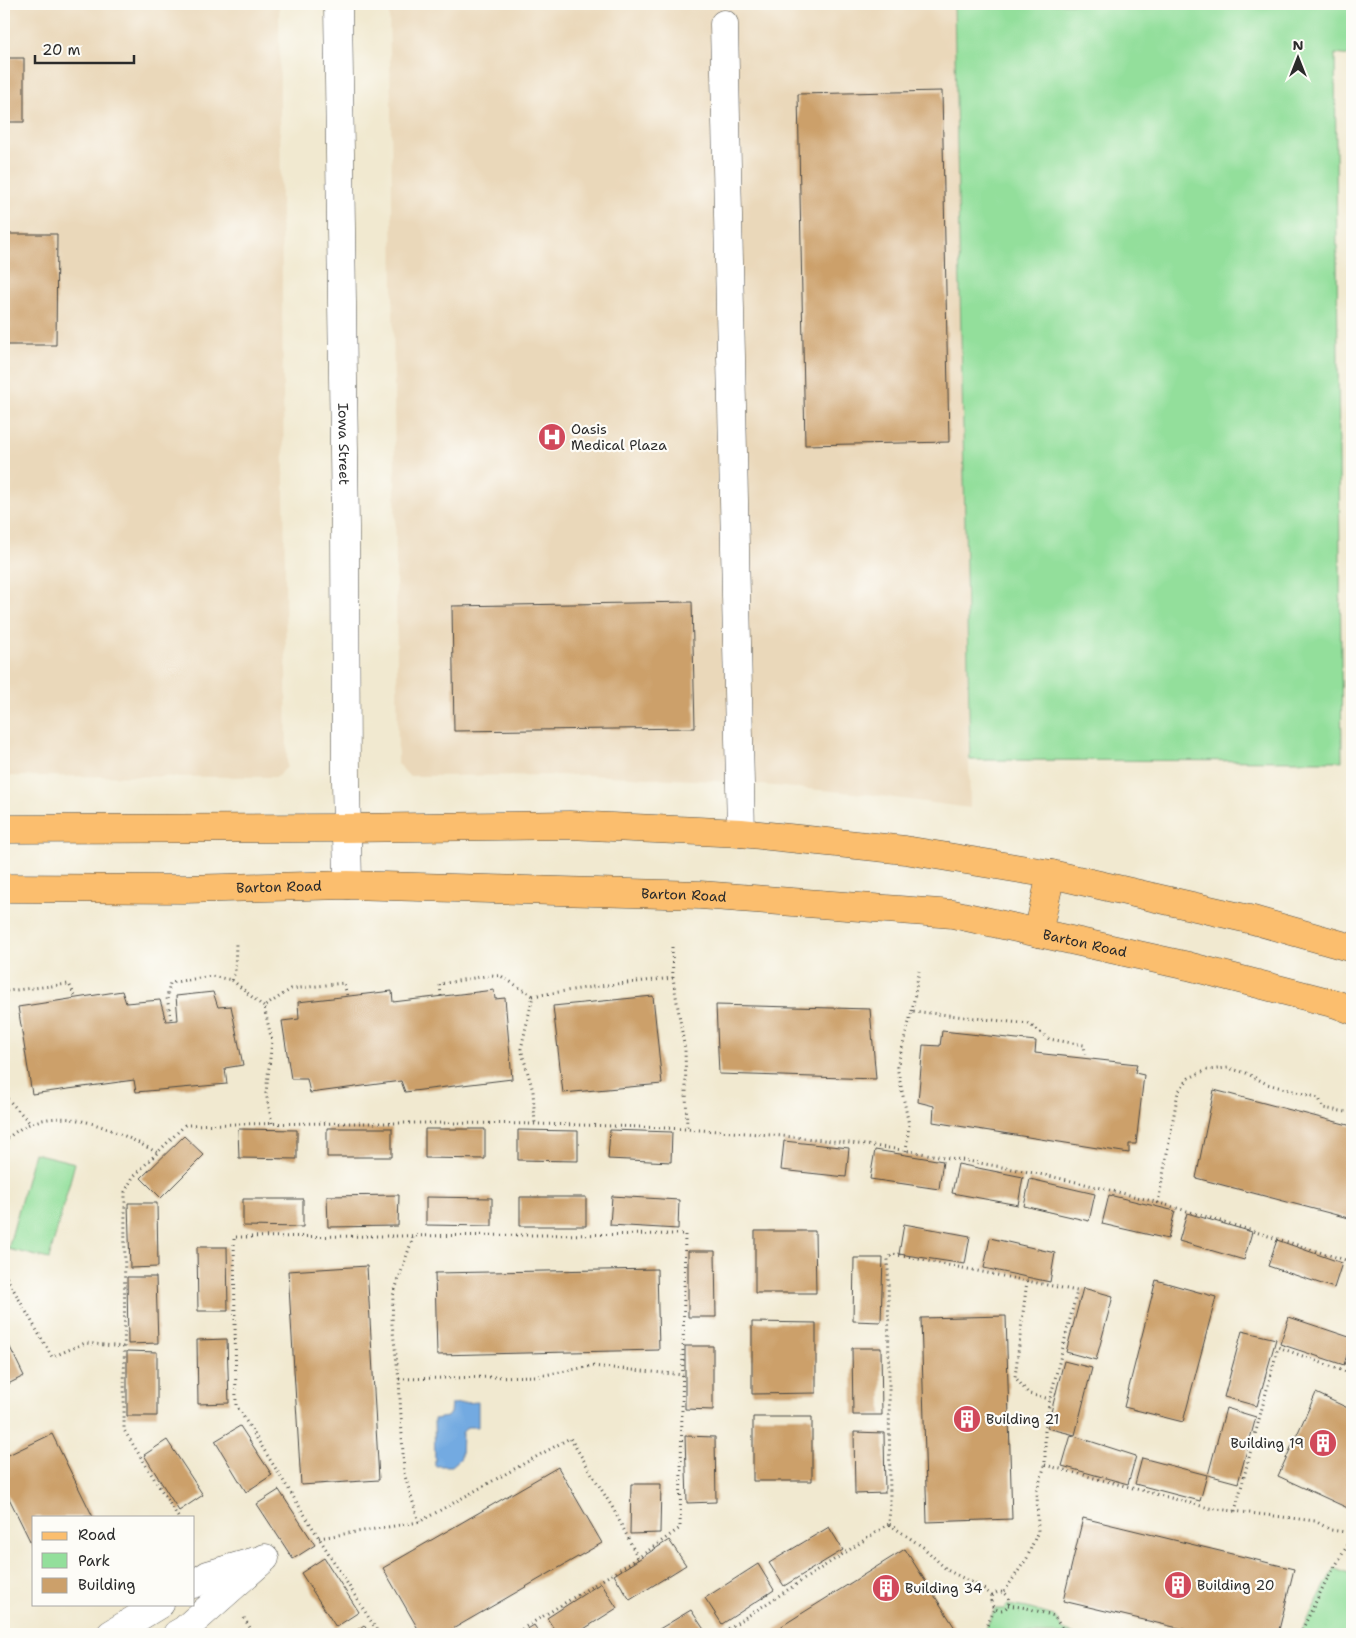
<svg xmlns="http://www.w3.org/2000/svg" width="1356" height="1638" font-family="'Shantell Sans',sans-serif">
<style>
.built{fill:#ead8ba}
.green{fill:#93df9b;stroke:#5f8563}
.water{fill:#73aae1;stroke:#4f6a86}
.building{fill:#cca06a}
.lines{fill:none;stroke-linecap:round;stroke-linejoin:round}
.minor-casing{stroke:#494844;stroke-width:29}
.major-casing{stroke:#494844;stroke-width:29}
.path{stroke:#494844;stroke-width:3;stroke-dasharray:1 4;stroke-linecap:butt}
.minor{stroke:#fff;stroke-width:28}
.major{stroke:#fbbe6e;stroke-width:28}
.labels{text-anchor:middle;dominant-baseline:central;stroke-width:4.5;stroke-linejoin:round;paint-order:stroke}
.poi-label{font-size:14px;fill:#2b2b2b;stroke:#fdfcf7;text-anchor:start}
.street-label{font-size:14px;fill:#2b2b2b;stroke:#fdfcf7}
</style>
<rect width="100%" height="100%" fill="#fdfcf7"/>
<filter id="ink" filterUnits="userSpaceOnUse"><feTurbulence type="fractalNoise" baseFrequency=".02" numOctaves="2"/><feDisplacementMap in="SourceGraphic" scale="10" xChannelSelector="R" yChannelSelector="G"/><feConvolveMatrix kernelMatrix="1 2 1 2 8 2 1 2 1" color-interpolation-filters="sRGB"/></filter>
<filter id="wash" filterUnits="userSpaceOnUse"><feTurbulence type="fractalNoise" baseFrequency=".0096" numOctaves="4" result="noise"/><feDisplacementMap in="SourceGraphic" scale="20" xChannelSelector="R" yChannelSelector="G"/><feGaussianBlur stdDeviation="1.12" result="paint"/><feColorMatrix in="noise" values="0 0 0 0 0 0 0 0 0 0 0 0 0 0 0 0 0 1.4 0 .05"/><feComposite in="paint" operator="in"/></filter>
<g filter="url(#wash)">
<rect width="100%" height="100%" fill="#f1e9d0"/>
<path class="built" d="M4,4H279L287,767L277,777L4,776Z
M389,4H954L970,808L865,794L715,781L586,775L409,776L398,764L391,110Z"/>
<path class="green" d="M954,4H1352V56L1335,54L1342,761L970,760Z
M34,1153L75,1163L49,1259L8,1249Z
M1334,1568L1352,1575V1634H1300Z
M1008,1605L1027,1608L1054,1616L1063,1630L1075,1634H983L995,1609H1004Z"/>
<path class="water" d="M478,1402V1427H467L462,1433L461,1458L452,1466H435L434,1419L447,1417L450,1413L451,1404Z"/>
<g id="blocks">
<path class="building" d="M4,58H24V122H4Z
M942,91L949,442L805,445L798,94Z
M4,234H57L56,345H4Z
M692,602L695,728L454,731L452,606Z
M494,990L495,999L505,998L512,1079L405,1092L401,1081L310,1093L307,1079H291L282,1021L299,1019L298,1002L392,991L393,1002Z
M122,991L126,1003L160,1000L166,1021L178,1020L176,996L213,992L218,1007L231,1006L243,1065L225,1068L227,1084L136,1092L134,1080L32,1094L18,1007Z
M653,996L662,1084L563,1093L553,1006Z
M716,1005L870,1009L876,1079L719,1074Z
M942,1031L1036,1041L1035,1053L1137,1064L1135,1073L1144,1075L1136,1144H1129V1153L933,1122L934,1106L918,1102L923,1045L940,1046Z
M1214,1090L1352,1126V1219L1196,1178Z
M327,1128H392V1157H327Z
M238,1129L297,1130V1159L239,1158Z
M425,1129H485V1159L425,1158Z
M518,1130L578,1131V1161L518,1160Z
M610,1130L672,1132L671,1162L608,1159Z
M184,1136L204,1155L161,1198L141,1178Z
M784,1141L849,1148L846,1177L781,1170Z
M875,1150L943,1161L939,1189L870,1179Z
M958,1164L1023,1177L1018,1205L952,1193Z
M1030,1179L1095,1194L1089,1221L1024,1206Z
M399,1195L398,1226L328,1227L327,1196Z
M1109,1195L1175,1211L1168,1239L1102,1224Z
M612,1196L679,1200L678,1229L610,1225Z
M426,1197L492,1198V1226L426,1225Z
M520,1197H586V1226H520Z
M243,1199H303V1227L243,1226Z
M128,1203H157L158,1267L130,1268Z
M1187,1213L1252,1232L1244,1260L1179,1241Z
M904,1224L970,1236L965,1264L899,1254Z
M755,1231H815L816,1293H755Z
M990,1238L1055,1253L1050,1282L984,1268Z
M1277,1240L1342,1263L1334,1288L1268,1266Z
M197,1247H227L228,1311H198Z
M688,1251H715L716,1317H688Z
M854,1258H883L881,1322L853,1321Z
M367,1266L379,1480L301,1485L288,1271Z
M657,1269L659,1350L437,1355L435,1273Z
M127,1277H156L158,1343L128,1344Z
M1156,1280L1216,1297L1183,1422L1124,1407Z
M1083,1288L1113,1296L1096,1360L1066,1352Z
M1006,1316L1012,1519L927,1522L921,1318Z
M1289,1317L1352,1338L1344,1365L1280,1344Z
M752,1322L816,1323V1393L752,1394Z
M1242,1331L1276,1339L1257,1406L1224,1397Z
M4,1335L24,1376L4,1386Z
M227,1339L229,1403L198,1404L197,1340Z
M685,1346H713V1410L685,1409Z
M852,1348H881L882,1415H853Z
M127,1351L157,1352V1416H127Z
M1064,1361L1092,1368L1075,1435L1047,1428Z
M1316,1393L1352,1410V1510L1278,1476Z
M1226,1408L1256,1417L1238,1483L1208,1475Z
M753,1417H812V1481H753Z
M240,1426L272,1475L246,1492L215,1441Z
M854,1432L884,1433L885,1493L855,1494Z
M52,1434L93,1517H34V1549L4,1488V1457Z
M1071,1435L1136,1456L1128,1484L1062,1466Z
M685,1436L715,1437L716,1502L687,1503Z
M167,1440L203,1495L179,1511L144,1455Z
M1142,1458L1207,1475L1200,1501L1135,1484Z
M558,1467L602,1543L444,1634H421L383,1568Z
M631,1484H661L660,1533L630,1534Z
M279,1490L315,1545L293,1559L257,1504Z
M1083,1518L1294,1569L1278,1634H1204L1063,1601Z
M829,1527L843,1550L784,1586L769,1563Z
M669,1540L686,1565L630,1600L614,1575Z
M905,1549L955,1628L945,1634H769Z
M324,1558L359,1612L336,1627L301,1573Z
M758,1564L774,1590L722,1624L705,1598Z
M601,1583L617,1608L576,1634H557L547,1618Z
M691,1610L707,1634H651Z
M364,1625L369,1634H351Z
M534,1625L540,1634H520Z"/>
</g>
</g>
<g filter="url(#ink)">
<use href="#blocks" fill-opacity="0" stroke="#494844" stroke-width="1"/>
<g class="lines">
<defs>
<g id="minor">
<path id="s1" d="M338,4L345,526L346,781L348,885"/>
<path d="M724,24L741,833"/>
<path d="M194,1584L208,1575L256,1561"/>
<path d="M111,1634L160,1604"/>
<path d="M177,1634L184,1630L265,1558"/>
</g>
<g id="major">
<path d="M4,829L346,828L569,825L741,833L905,850L1051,874L1253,920L1352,948"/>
<path id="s2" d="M4,888L185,889L348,885L700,895L953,914L1188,966L1336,1004L1352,1010"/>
<path d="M1038,933L1051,874"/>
</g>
</defs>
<use href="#minor" class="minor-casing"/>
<use href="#major" class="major-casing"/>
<path class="path" d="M672,947L673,978
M232,980L235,972L236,943
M441,996L440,984L491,975L501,976L533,996L521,1049L533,1091L535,1124
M533,996L599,986L673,978L685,1050L687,1129
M4,1001L7,991L69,984L76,998
M912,1011L919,971
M171,1019L167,998L170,983L211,976L232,980L264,1007
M4,1095L30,1123
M272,1123L266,1093L272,1041L264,1007L291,989L344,983L347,996
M4,1142C49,1095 111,1128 158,1153
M906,1151L909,1125L897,1067L912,1011L1029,1024L1049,1039L1084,1045L1086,1058
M1158,1203L1178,1092L1189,1078L1207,1070L1228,1068L1246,1073L1267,1084L1319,1098L1323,1108L1352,1113
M413,1237L393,1296L392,1324L399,1379L404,1473L419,1522
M4,1273L52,1357L85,1343L124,1347
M1027,1281L1015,1377L1029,1394L1050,1399
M399,1379L539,1376L592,1366L683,1375
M1045,1465L1209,1508L1315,1521L1331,1530L1352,1533
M1235,1511L1278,1347L1352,1374
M178,1517L124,1430L125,1192L133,1177L185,1125C272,1123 359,1123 446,1123C601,1124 756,1128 909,1151C973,1162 1038,1172 1101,1188C1186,1208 1269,1237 1352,1262
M319,1538L419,1522L570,1438L614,1510L638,1558
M991 1601a9 9 0 1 1 18 0a9 9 0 1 1-18 0Z
M992,1596L983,1588L947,1570L923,1547L889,1524L890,1503L888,1259L893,1254L1077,1291L1050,1399L1045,1431V1465L1037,1490L1038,1531L1027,1558L1004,1592
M1008,1605L1027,1608L1054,1616L1063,1630L1075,1634
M244,1618L254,1634
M379,1634L236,1405L234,1237L685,1234L680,1528L638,1558L514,1634
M720,1634L889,1524
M983,1634L995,1609
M1300,1634L1325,1583L1352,1538"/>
<use href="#minor" class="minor"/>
<use href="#major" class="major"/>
</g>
</g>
<defs>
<symbol id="hospital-disc" viewBox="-11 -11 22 22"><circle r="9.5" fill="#d1495b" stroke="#fdfcf7"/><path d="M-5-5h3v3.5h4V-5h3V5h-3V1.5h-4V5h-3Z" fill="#fff"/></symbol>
<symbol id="building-disc" viewBox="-11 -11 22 22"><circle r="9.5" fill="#d1495b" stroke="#fdfcf7"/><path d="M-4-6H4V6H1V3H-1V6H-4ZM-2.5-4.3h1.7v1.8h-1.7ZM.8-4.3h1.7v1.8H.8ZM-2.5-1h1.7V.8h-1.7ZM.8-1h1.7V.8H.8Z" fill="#fff"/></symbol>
</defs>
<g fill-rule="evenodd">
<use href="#hospital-disc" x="536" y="421" width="32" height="32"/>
<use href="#building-disc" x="951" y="1403" width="32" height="32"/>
<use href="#building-disc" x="1307" y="1427" width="32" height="32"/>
<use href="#building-disc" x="1162" y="1569" width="32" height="32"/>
<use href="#building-disc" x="870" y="1572" width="32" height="32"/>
</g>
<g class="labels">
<g class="poi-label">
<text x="571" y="429">Oasis<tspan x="571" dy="16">Medical Plaza</tspan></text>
<text x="986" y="1419">Building 21</text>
<text x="1304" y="1443" text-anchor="end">Building 19</text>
<text x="1197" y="1585">Building 20</text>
<text x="905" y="1588">Building 34</text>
</g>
<g class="street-label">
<text stroke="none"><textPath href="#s1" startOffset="440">Iowa Street</textPath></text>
<text stroke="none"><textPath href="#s2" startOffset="275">Barton Road</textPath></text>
<text stroke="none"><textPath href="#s2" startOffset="680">Barton Road</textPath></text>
<text stroke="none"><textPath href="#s2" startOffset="1085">Barton Road</textPath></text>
</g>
</g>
<rect width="1356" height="1638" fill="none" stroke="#fdfcf7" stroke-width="20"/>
<rect x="32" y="1516" width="162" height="90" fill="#fdfcf7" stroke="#a9a8a5"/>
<rect x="42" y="1532" width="25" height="8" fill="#fbbe6e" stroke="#a9a8a5"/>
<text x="78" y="1540" font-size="15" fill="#2b2b2b">Road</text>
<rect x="42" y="1553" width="25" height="15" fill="#93df9b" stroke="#a9a8a5"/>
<text x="78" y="1566" font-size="15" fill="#2b2b2b">Park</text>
<rect x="42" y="1578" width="25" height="15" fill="#cca06a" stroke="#a9a8a5"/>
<text x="78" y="1590" font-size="15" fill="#2b2b2b">Building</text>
<g transform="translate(1298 58)" stroke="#fdfcf7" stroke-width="4" paint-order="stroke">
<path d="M0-4L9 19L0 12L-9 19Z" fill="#2b2b2b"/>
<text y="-8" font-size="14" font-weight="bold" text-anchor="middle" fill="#2b2b2b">N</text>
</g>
<path d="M35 55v8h99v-8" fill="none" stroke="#2b2b2b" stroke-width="2.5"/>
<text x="42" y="55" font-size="15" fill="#2b2b2b" stroke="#fdfcf7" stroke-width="4" paint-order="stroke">20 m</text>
</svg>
